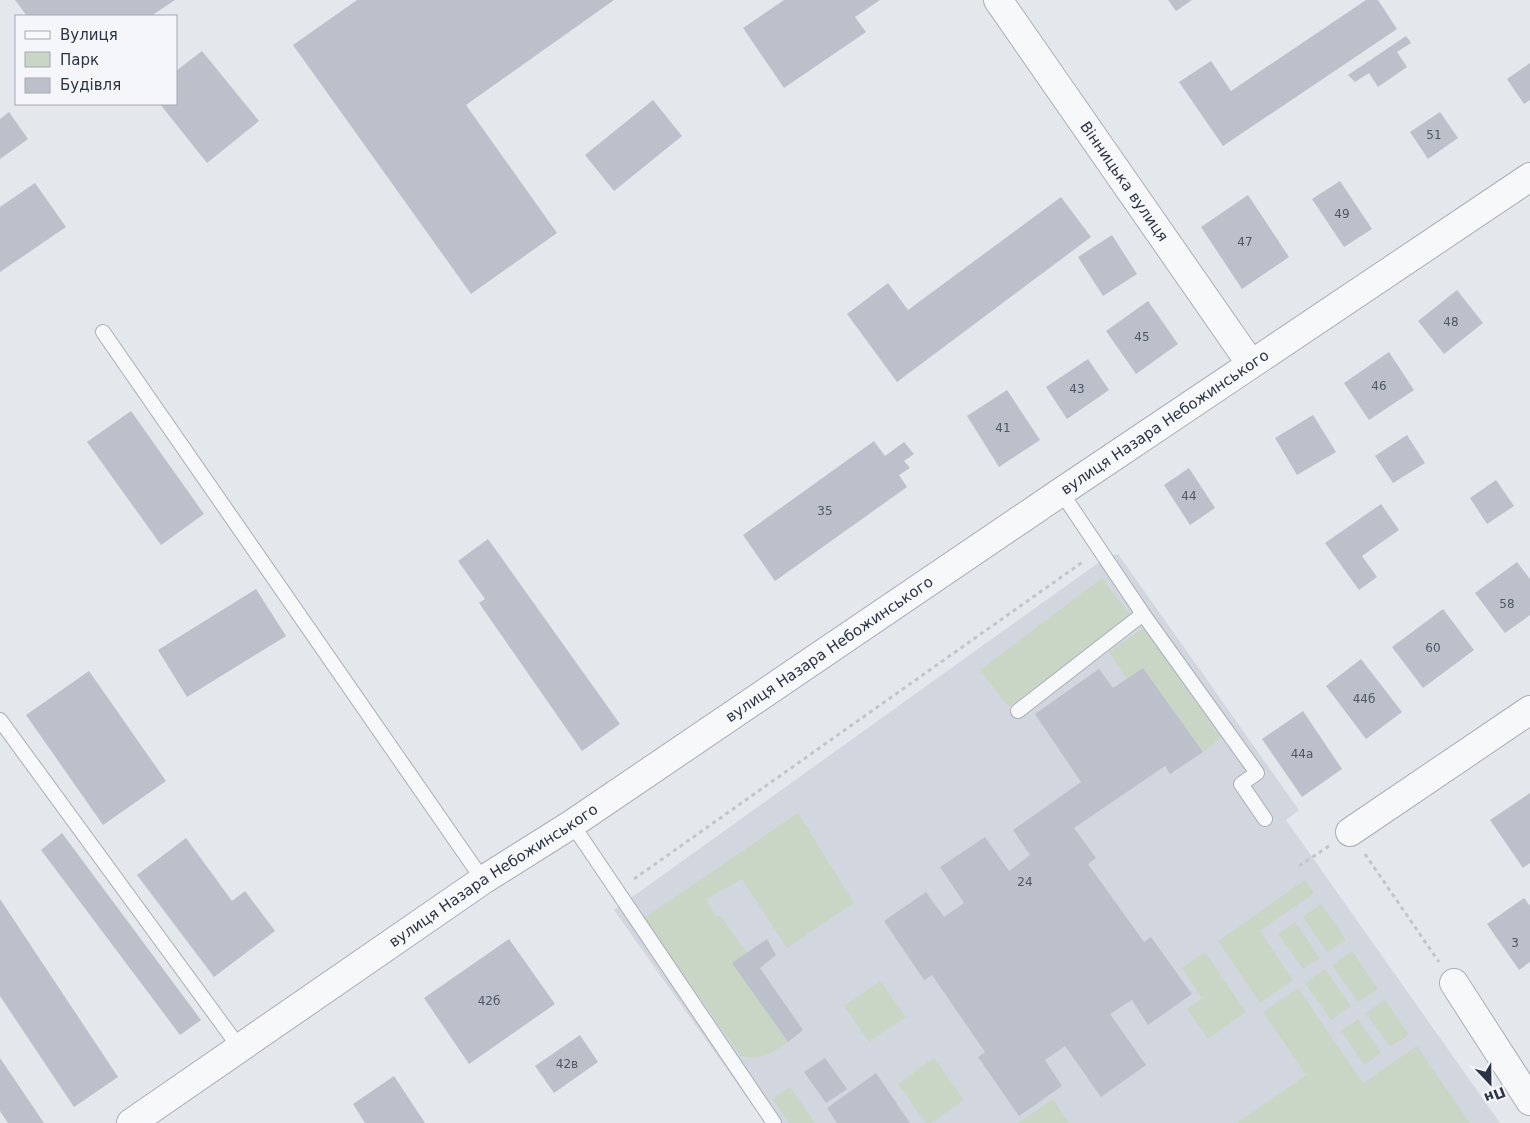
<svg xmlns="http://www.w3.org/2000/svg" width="1530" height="1123" font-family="'DejaVu Sans',sans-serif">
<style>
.built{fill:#d2d6de}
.green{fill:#c9d6c5}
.building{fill:#bbc0ca}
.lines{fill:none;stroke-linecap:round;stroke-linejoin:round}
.lane-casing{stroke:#a9aeb7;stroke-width:16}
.street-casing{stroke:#a9aeb7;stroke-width:30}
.path{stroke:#c2c5cb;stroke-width:3;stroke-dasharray:4 4;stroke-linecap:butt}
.lane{stroke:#f7f8fa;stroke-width:14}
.street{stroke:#f7f8fa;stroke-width:28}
.labels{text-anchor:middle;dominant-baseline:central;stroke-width:4;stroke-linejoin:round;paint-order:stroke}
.number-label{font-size:12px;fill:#4f5766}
.street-label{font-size:15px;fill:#2b3445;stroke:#f4f6f9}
</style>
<rect width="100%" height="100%" fill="#e4e7ec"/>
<path class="built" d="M1118,554L1299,810L1286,820L1500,1123H765L614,910L1105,558Z"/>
<path class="green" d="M1102,578L1131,616L1009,707L980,670Z
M1144,628L1221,738L1203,752L1143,668L1127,679L1109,652Z
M798,813L854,903L787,948L742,879L706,899L716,917L720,915L747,953L733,963L788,1042C770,1054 763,1060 741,1056L644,918Z
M1305,880L1314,893L1260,931L1293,980L1260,1003L1218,941Z
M1321,904L1346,940L1327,952L1303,917Z
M1295,922L1320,958L1303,969L1278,934Z
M1352,951L1378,989L1358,1002L1332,965Z
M1205,952L1246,1012L1208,1039L1187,1009L1202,998L1182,968Z
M1325,969L1351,1006L1331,1020L1305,983Z
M880,981L906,1017L869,1042L844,1006Z
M1298,988L1363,1083L1417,1046L1470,1123H1237L1306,1075L1263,1012Z
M1385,1000L1409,1035L1390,1047L1366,1013Z
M1358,1019L1381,1053L1364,1065L1341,1031Z
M934,1058L964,1100L931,1123H926L898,1084Z
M790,1087L815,1123H789L772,1099Z
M1053,1099L1069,1123H1018Z"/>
<path class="building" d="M15,0H175L151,16H27Z
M357,0H614L466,105L557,233L471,294L293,45Z
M784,0H880L855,17L866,32L784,88L743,28Z
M1168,0H1192L1176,11Z
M1366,0H1378L1397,29L1223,146L1179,82L1211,61L1231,91Z
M1406,36L1411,43L1397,52L1407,67L1378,87L1369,73L1355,82L1348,75Z
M202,51L259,121L207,163L160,104H176V71Z
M1530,63V100L1524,104L1507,79Z
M653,100L682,136L614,191L585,155Z
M9,112L28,139L0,159V119Z
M1440,112L1458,138L1428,159L1410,132Z
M1340,181L1372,229L1344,247L1312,199Z
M35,183L66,227L0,272V207Z
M1248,195L1289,257L1242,289L1201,227Z
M1061,197L1091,237L897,382L847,314L888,283L908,310Z
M1112,235L1137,274L1103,296L1078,257Z
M1457,290L1483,323L1444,354L1418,321Z
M1148,301L1178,344L1136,374L1106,331Z
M1389,352L1414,390L1369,420L1344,383Z
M1088,359L1109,390L1067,419L1046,387Z
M1007,390L1040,440L999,467L967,416Z
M131,411L204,514L161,545L87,442Z
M1313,415L1336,452L1297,475L1275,438Z
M1407,435L1425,463L1393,483L1375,456Z
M874,441L885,456L904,442L914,454L904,461L910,468L899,475L907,487L775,581L743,535Z
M1189,468L1215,508L1190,525L1164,485Z
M1496,480L1514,506L1487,524L1470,498Z
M1381,504L1399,530L1362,556L1377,577L1359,590L1325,543Z
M488,539L620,724L582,751L479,603L485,599L458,561Z
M1517,562L1530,579V615L1505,633L1475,593Z
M256,589L286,636L187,697L158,650Z
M1443,609L1474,650L1423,688L1392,647Z
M1361,659L1402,712L1366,739L1326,686Z
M1143,668L1203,752L1170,774L1165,766L1074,828L1096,858L1088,864L1144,942L1151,937L1192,994L1148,1025L1132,1000L1110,1014L1146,1065L1101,1097L1065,1046L1045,1060L1062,1086L1019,1116L978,1057L985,1052L932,975L924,980L884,921L926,892L944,917L964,903L940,867L985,837L1009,871L1030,855L1013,830L1081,782L1035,714L1099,669L1113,688Z
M89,671L166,781L103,825L26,715Z
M1303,711L1342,769L1302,797L1262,739Z
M1530,793V863L1523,868L1490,820Z
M62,833L201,1020L180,1035L41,850Z
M186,838L232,901L245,891L275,931L214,977L137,875Z
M1524,898L1530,906V962L1519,970L1487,924Z
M0,899L118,1077L74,1107L0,996Z
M509,939L555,1004L469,1064L424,998Z
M767,939L776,955L760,968L803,1030L788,1042L732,963Z
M580,1035L598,1062L554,1093L535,1066Z
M0,1058L44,1123H8L0,1111Z
M825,1058L847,1089L826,1103L804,1072Z
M876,1073L910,1123H837L827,1108Z
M394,1076L425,1123H365L353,1104Z"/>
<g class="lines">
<defs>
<path id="lane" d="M103,332L483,880
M1061,492L1143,614L1257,773L1241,784L1265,819
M1018,711L1143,614
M0,720L239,1047
M572,824L774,1123"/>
<g id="street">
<path id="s1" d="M998,0L1251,364"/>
<path d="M1350,832L1530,710"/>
<path d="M1454,983L1530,1101"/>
<path id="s2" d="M131,1123L483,880L572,824L1061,492L1530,177"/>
</g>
</defs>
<use href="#lane" class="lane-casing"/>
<use href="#street" class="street-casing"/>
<path class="path" d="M1365,854L1439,962
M1299,866L1329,846
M634,879L1084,561"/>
<use href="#lane" class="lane"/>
<use href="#street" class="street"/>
</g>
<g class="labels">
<g class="number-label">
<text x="1434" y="135">51</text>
<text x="1342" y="214">49</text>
<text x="1245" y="242">47</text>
<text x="1451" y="322">48</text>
<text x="1142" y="337">45</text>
<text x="1379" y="386">46</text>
<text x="1077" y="389">43</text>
<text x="1003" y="428">41</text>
<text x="1189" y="496">44</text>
<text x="825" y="511">35</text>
<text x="1507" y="604">58</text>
<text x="1433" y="648">60</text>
<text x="1364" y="699">44б</text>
<text x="1302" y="754">44а</text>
<text x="1025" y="882">24</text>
<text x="1515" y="943">3</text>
<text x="489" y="1001">42б</text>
<text x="567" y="1064">42в</text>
</g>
<g class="street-label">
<text stroke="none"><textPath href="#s1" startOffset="221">Вінницька вулиця</textPath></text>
<text stroke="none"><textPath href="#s2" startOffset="1249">вулиця Назара Небожинського</textPath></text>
<text stroke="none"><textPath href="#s2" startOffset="844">вулиця Назара Небожинського</textPath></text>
<text stroke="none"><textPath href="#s2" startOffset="439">вулиця Назара Небожинського</textPath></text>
</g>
</g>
<rect x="15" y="15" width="162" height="90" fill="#f4f6f9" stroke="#a4a8b1"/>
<rect x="25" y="31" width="25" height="8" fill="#f7f8fa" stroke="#a4a8b1"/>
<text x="60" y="40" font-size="15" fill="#2b3445">Вулиця</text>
<rect x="25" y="52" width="25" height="15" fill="#c9d6c5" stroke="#a4a8b1"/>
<text x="60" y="65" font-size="15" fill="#2b3445">Парк</text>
<rect x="25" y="78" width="25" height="15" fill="#bbc0ca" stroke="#a4a8b1"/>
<text x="60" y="90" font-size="15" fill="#2b3445">Будівля</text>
<g transform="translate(1490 1083) rotate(158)" stroke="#f4f6f9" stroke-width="4" paint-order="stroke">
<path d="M0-4L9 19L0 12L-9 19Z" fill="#2b3445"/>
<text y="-8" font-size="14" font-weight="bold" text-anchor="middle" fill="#2b3445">Пн</text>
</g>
</svg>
